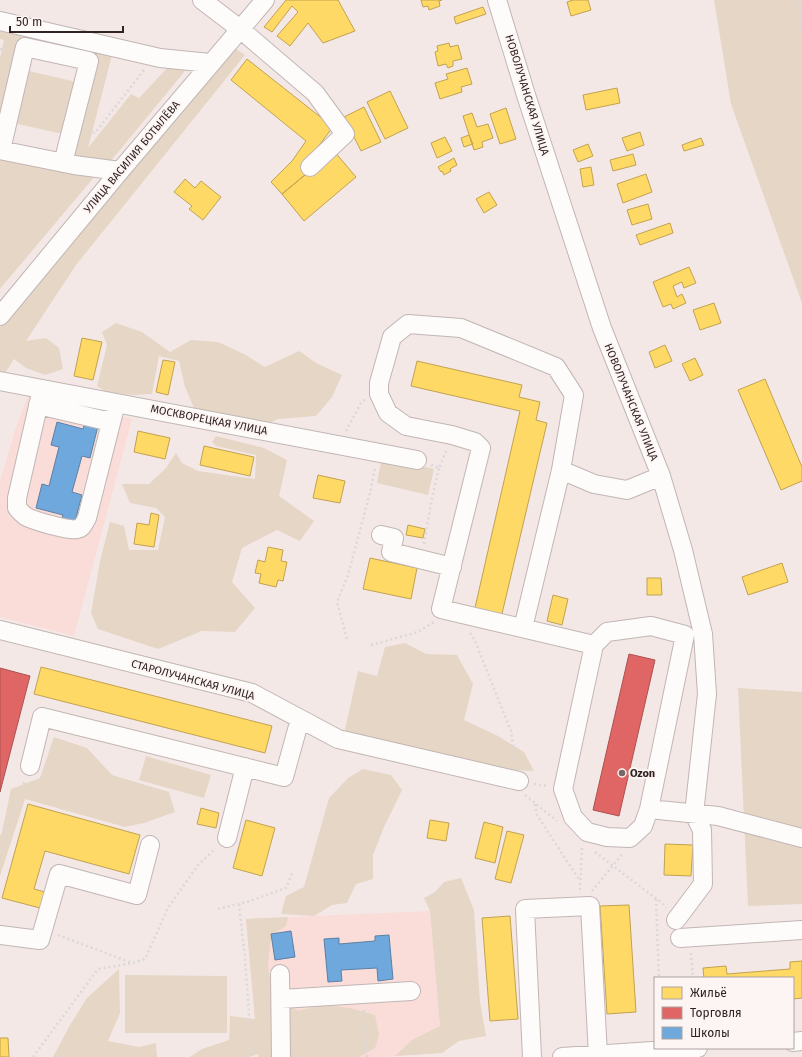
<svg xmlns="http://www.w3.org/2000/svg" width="802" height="1057" font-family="'Fira Sans',sans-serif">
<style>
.built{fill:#fadcd8}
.green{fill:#e6d6c6}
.homes{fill:#ffd966;stroke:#c1a251}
.shops{fill:#e06666;stroke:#ab5251}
.schools{fill:#6fa8dc;stroke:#5c80a4}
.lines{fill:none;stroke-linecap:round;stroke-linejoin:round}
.minor-casing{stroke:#c1b6b4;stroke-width:20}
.path{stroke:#dbd8d8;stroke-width:2.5;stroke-dasharray:2 3;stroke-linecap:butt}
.minor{stroke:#fdfcfb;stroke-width:18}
.poi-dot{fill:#756866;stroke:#fdf5f4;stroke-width:1.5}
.labels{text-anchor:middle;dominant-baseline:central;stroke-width:4;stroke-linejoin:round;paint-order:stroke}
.street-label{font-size:11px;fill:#302321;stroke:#fdf5f4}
.poi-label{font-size:11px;font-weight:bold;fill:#302321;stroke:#fdf5f4;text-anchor:start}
</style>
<rect width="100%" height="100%" fill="#f4e8e7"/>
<path class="built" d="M29,394L132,419L74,636L0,617V481L16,427Z
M430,911L442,1053L380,1057H258L246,919Z"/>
<path class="green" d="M714,0H802V303L731,104Z
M0,26L113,51L88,148L131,94L139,98L171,64H180L185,71L110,162L71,156L98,55L22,38L0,131V58L4,40L0,39Z
M233,47L245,55L76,265L26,341L46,338L59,348L63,369L45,375L26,368L14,359L5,373L0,372V327Z
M25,70L76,82L63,134L13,123Z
M0,157L95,176L0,289Z
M116,323L142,332L170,352L191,340L218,342L244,354L265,367L299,351L318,364L342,375L332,397L316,416L278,419L266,425L194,408L185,387L179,361L159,356L152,394L133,395L106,392L97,386L107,345L102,332Z
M216,436L264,448L287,460L279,496L314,521L300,541L277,530L242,548L232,582L255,608L235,632L202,631L158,649L98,629L91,613L100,561L110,522L124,526L129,550H158L165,517L156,508L130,503L122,484H149L166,468L176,453L182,463L198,471L255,479L256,455L216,446L212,442Z
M382,457L434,469L428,495L377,483Z
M405,643L426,654L457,655L473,684L464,720L498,736L524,752L534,771L495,769L344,734L358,671L377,676L385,647Z
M738,688L802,692V904L748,906Z
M54,737L87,748L112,775L169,792L175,812L144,823L125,827L25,799L0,876V836L2,832L11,789L40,778Z
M146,756L211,775L204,798L139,780Z
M363,769L391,775L402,790L384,827L373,855V879L356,884L347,903L332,905L314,916L281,914L286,896L304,887L329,798L348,778Z
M461,878L474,910L480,1002L486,1036L459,1041L442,1053L395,1056L412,1040L440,1026L430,911L424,898L435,892L444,882Z
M288,917L286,926L271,935L268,965L272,995L298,1011L324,1005L350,1008L375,1015L379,1035L375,1048L359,1057H258V1054L249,1057H190L202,1049L229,1040L230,1016L255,1019L246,919Z
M119,969L120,1013L108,1041L139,1047L156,1043L157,1057H53L70,1025L87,998Z
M125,975L227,976V1033H125Z"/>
<path class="homes" d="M286,0H338L355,31L323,43L308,23L290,46L277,36L298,12L292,6L272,32L264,27Z
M421,0H442L439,1L440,6L429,10L428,6L423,7Z
M573,0H588L591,10L571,16L567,2Z
M483,7L486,14L456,24L454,17Z
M449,43L450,47L458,45L462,59L453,61V66L448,68L446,64L438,66L435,52L438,51L437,46Z
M247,59L333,127L301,169L306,174L282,194L271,182L292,161L306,141L231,80Z
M467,68L472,84L461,87L462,92L440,99L435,83L448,79L446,74Z
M617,88L620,103L586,110L583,95Z
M390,91L408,128L385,139L367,102Z
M364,107L381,142L361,151L344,117Z
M506,108L516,139L500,144L490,114Z
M472,113L477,127L488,124L493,138L482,142L483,147L474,150L463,116Z
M640,132L644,145L627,151L622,138Z
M469,135L473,144L464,147L461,138Z
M445,137L452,151L437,158L431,143Z
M701,138L704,145L684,151L682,145Z
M588,144L593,156L578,162L573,150Z
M334,151L356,177L304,221L282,194Z
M633,154L636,165L613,171L610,160Z
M454,158L457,165L450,169L451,171L444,175L442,171L441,172L438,167Z
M591,167L594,185L583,187L580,169Z
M646,174L652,192L623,203L617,184Z
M185,179L195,188L201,181L221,197L203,220L189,209L192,206L174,192Z
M489,192L497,205L484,213L476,199Z
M648,204L652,219L632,225L627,210Z
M670,223L673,233L640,245L636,235Z
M689,267L696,283L684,288L682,282L673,286L677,297L682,294L686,303L673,309L671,304L663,307L653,282Z
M714,303L721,323L700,330L693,310Z
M82,338L102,342L93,380L74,376Z
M665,345L672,361L655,368L649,352Z
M695,358L703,375L690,381L682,364Z
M163,360L175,362L168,395L156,392Z
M417,361L522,385L519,397L540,402L536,420L547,423L501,618L474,612L520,411L411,386Z
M765,379L802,467V481L781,490L738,390Z
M138,431L170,438L165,459L134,452Z
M204,446L254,457L250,476L200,465Z
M318,475L345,481L340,503L313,498Z
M151,513L159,515L154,547L134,544L137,523L149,525Z
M408,525L425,529L423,538L406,535Z
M268,547L283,550L281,561L287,562L283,581L278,580L276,587L259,583L261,574L255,573L258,560L265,562Z
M370,558L417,568L411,599L363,589Z
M782,563L788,582L748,595L742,577Z
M647,578H661L662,595H647Z
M553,595L568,599L562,625L547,621Z
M41,667L272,726L265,753L34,694Z
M28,804L140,835L129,874L45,851L34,889L45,892L40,908L2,898Z
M201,808L219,813L216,828L197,824Z
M246,820L275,828L262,876L233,868Z
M430,820L449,823L446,841L427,838Z
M484,822L503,827L495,863L475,858Z
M507,831L524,835L511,883L495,879Z
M665,844L693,845L691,876L664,875Z
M629,905L636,1012L607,1014L600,906Z
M510,916L518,1019L490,1021L482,918Z
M802,961V998L793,999V978H704L703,968L726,966L727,974L790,969V962Z
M0,1038H8L9,1057H0Z"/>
<path class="shops" d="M629,654L655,660L619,816L593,810Z
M0,668L30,676L0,792Z"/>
<path class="schools" d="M57,422L83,429L85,423L98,426L90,458L82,456L72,492L82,495L74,525L61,522L63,515L36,508L42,484L49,486L59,447L51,445Z
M291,931L295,957L275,960L271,934Z
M389,935L393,979L378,981L377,968L341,970L342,981L328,982L324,939L339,938V944L375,941V936Z"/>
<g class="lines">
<defs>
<path id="minor" d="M202,0L240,29L315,93L345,134L310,167
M497,0L526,95L602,328L661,476L683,550L703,634L707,694L694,814L702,830L703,884L676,920
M0,21L160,58L210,63
M0,150L74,165L120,171
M1,150L25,47L89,61L63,163
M0,316L120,171L265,0
M0,381L417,460
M42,389L17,498V508C20,511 23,515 27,517C35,521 69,531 77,529C83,528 84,523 87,518L116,403
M38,405L111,422
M561,470L594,484L627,490L661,476
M381,535L394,538L391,552L452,567
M523,628L561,470L574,395L556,367L461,328L408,324L392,337L379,383V394L388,413L406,426L452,435L475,442L481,448L441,609L594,645L563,789L573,817L587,832L607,837L630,838L643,826L649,809L718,816L802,838
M0,630L252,693L338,739L519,781
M594,645L607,632L651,626L685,635L649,809
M30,766L42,717L284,777L300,719
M227,838L245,767
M0,935L40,940L59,874L137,895L150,845
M680,938L802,930
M280,974L281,1057
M281,999L411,991
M793,1042L802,1041
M532,1057L525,909L590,906L598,1055
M562,1057L698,1048"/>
</defs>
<use href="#minor" class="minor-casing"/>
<path class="path" d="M799,0L802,37
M0,49L7,51
M88,131L95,133L144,70
M346,431L362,401L365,400
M431,465L439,468L447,449
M424,544L432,498L439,468
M470,633L475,641L511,731L516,764
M347,639L337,602L348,575L371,489L375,468
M371,645L418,632L434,622
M534,784L547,786
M525,795L557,821
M535,804L537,815L580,881
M0,850L25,780
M595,852L663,904L666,908
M580,890L582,847
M592,891L623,853
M656,899L659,978
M239,904L245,958L252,1057
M218,909L250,901L286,888L293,871
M58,935L132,963
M691,953L693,978
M364,1010L367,1057
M33,1057L98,969L133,963L145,959L168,908L198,865L216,848"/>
<use href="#minor" class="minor"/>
</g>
<circle class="poi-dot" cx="622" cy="773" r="4"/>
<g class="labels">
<g class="street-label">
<text transform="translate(527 95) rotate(73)">НОВОЛУЧАНСКАЯ УЛИЦА</text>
<text transform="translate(132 157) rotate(-50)">УЛИЦА ВАСИЛИЯ БОТЫЛЁВА</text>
<text transform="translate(631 402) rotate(68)">НОВОЛУЧАНСКАЯ УЛИЦА</text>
<text transform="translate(209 420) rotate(11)">МОСКВОРЕЦКАЯ УЛИЦА</text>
<text transform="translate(193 680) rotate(15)">СТАРОЛУЧАНСКАЯ УЛИЦА</text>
</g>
<g class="poi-label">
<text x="630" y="773">Ozon</text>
</g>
</g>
<rect x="654" y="977" width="140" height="72" fill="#fdf5f4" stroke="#aba1a0"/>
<rect x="662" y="987" width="20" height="12" fill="#ffd966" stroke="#aba1a0"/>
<text x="690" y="997" font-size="12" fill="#302321">Жильё</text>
<rect x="662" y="1007" width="20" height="12" fill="#e06666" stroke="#aba1a0"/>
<text x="690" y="1017" font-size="12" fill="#302321">Торговля</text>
<rect x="662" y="1027" width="20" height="12" fill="#6fa8dc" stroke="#aba1a0"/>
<text x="690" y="1037" font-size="12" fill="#302321">Школы</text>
<path d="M10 26v6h113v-6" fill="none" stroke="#302321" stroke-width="2"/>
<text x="16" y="26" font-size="12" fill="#302321" stroke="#fdf5f4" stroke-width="3" paint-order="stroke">50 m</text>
</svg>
